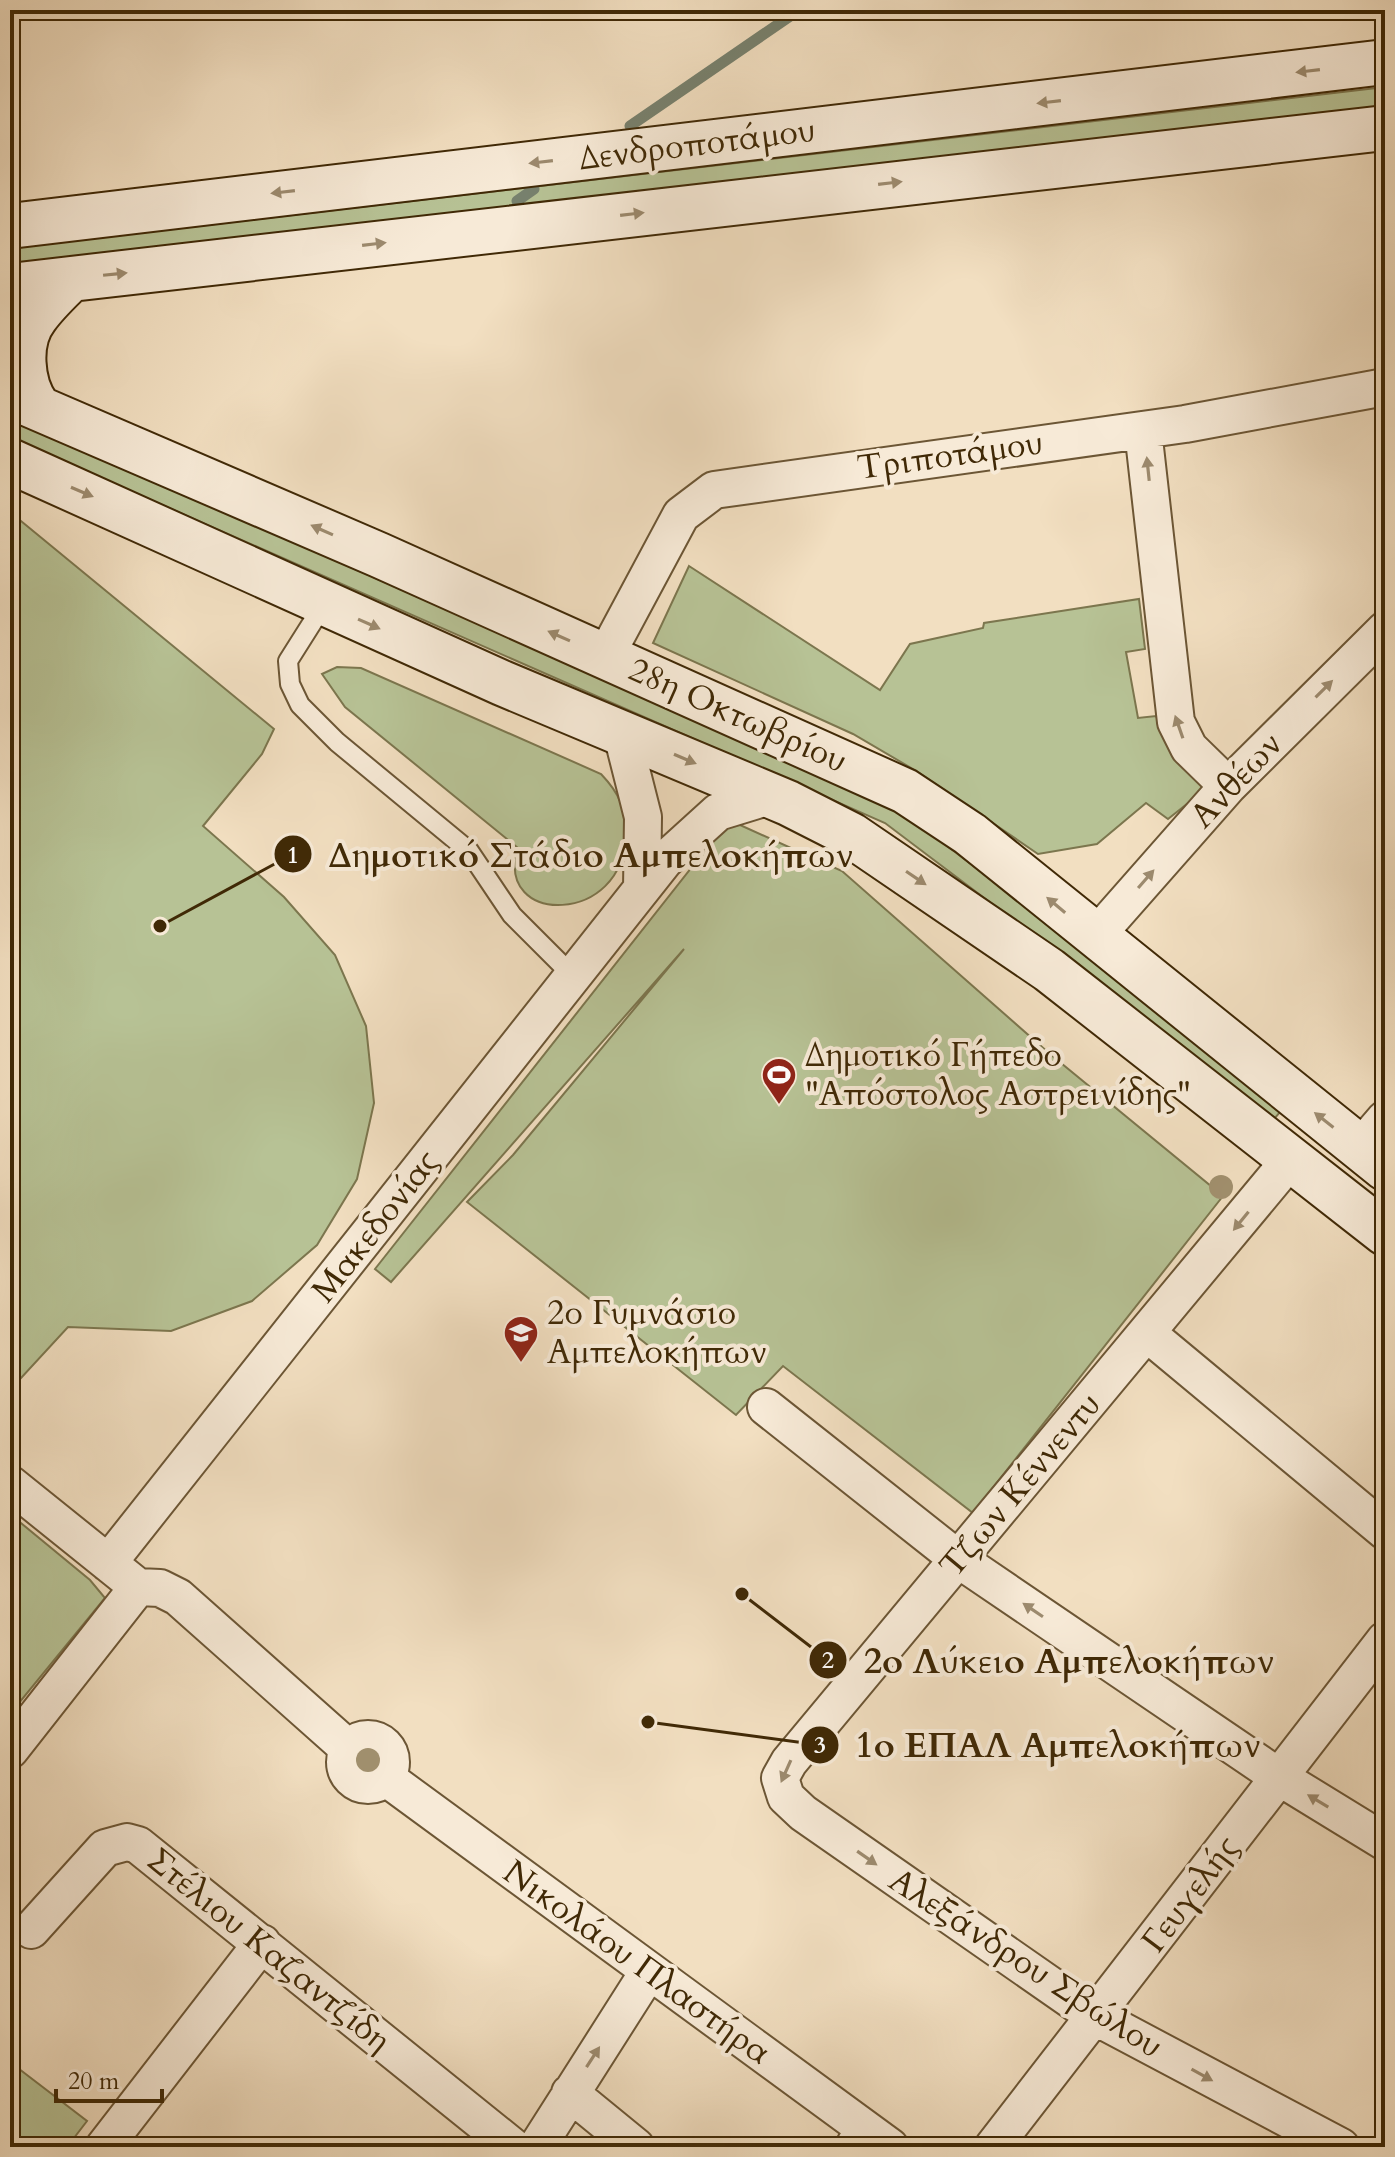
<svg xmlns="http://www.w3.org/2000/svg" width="1395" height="2157" font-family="Cardo,serif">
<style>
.green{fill:#b7c295;stroke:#7c764e;stroke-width:2}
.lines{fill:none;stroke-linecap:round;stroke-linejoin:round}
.stream{stroke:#77816e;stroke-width:11}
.service-casing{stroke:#6c5635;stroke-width:22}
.pedestrian-casing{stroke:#6c5635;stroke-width:30}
.minor-casing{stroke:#6c5635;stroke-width:40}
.secondary-casing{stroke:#402906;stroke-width:48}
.service{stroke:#f7ead7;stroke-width:18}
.pedestrian{stroke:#f7ead7;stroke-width:26}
.minor{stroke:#f7ead7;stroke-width:36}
.secondary{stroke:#f7ead7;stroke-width:44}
.tree{fill:#a1906e}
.oneway{fill:#9c8a6e}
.labels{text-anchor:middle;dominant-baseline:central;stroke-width:8;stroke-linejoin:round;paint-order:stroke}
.street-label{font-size:34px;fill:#402906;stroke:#f7ead7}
.poi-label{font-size:34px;fill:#402906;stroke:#f7ead7;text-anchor:start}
.leader{fill:none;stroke:#402906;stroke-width:3}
.callout-dot{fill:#402906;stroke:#f7ead7;stroke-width:3}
.mark-label{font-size:24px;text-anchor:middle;font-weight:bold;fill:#fff}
.callout-label{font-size:36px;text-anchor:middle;font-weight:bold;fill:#402906;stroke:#f7ead7;stroke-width:8;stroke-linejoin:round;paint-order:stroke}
</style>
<rect width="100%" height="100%" fill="#f2dfc1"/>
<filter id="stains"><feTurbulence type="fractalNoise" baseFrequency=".0025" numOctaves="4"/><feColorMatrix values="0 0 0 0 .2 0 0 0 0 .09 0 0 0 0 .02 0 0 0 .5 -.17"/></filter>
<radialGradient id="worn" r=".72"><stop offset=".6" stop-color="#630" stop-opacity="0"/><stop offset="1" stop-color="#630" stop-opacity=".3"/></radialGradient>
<path class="green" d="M1385,87V107L10,268V248Z
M10,417L897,808L1287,1104L1275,1118L885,823L10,438Z
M10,512L274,729L262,754L203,826L284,897L335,955L366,1026L374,1103L357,1179L317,1245L252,1301L171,1331L68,1327L10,1390Z
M689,566L880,690L910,644L983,628L984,623L1139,599L1145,649L1126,652L1138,718L1156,716L1169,739L1202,776V792L1168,819L1146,803L1097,844L1038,854L918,772L853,734L653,643Z
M337,667L361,668L601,774C620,794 625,807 625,835C626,925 493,927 518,848L345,707L322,674Z
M729,820L842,871L1050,1054L1223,1196L973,1513L783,1366L736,1415L467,1202L513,1155L684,949L391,1282L375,1269Z
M10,1514L90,1580L105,1598L10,1714Z
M10,2062L87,2121L67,2147H10Z"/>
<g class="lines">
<path class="stream" d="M630,126L799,10
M517,201L534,189"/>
<defs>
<path id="service" d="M324,604L288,661L290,684L300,705L337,742L469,851L512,915L573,976"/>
<path id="pedestrian" d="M848,2147L860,2126"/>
<path id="minor" d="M1143,430L1176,722L1189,748L1228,786
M605,657L681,515L714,490L1185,424L1385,387
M622,734L643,817L642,889
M1095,937L1228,786L1385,630
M1360,1148L1385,1119
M1290,1160L789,1762L780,1778L786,1797L803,1813L1096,2017L1341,2147
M1148,1334L1385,1531
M766,1407L958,1559L1279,1777L1385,1842
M10,1484L138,1587L160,1588L178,1597L349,1749
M108,1563L664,861L718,812L770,796
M345 1762a23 23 0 1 1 46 0a23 23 0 1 1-46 0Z
M10,1750L138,1587
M385,1777L890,2147
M31,1930L105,1848L127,1842L138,1845L513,2147
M570,2093L636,2147
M104,2147L262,1943
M537,2147L649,1971
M993,2147L1385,1640"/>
<path id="secondary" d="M10,226L1385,62
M10,286L1385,128
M10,396L379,555L905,791L970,834L1385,1168
M38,407C21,384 17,341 36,317C46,303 59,291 71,279
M10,461L502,683L788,803L851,835L1049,970L1385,1233"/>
</defs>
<use href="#service" class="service-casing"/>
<use href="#pedestrian" class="pedestrian-casing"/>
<use href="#minor" class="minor-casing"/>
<use href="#secondary" class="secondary-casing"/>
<use href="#service" class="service"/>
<use href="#pedestrian" class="pedestrian"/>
<use href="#minor" class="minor"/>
<use href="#secondary" class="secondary"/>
</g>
<g class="tree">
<circle cx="1221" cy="1187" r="12"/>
<circle cx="368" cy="1760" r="12"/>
</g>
<defs><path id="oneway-solid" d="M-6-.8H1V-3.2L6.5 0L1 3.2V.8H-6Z" transform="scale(2)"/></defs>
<g class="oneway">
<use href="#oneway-solid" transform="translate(1308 71) rotate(173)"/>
<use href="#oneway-solid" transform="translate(1049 102) rotate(173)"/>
<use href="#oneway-solid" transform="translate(541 162) rotate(173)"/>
<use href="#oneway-solid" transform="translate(890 183) rotate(-7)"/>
<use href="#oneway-solid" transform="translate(283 192) rotate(173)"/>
<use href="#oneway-solid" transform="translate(632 214) rotate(-7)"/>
<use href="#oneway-solid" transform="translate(374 244) rotate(-7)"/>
<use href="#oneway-solid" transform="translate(115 274) rotate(-6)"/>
<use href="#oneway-solid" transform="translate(1148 469) rotate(-96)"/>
<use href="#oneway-solid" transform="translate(82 492) rotate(23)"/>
<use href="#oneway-solid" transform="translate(322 530) rotate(-156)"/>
<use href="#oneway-solid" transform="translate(369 624) rotate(24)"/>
<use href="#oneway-solid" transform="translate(559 636) rotate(-156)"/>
<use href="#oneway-solid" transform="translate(1324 689) rotate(-45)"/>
<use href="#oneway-solid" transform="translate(1179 727) rotate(-109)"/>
<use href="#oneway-solid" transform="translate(685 759) rotate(23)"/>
<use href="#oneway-solid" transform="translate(916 878) rotate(34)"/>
<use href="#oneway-solid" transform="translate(1146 879) rotate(-49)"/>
<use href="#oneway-solid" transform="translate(1056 905) rotate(-140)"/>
<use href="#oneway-solid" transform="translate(1324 1120) rotate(-142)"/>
<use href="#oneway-solid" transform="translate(1241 1221) rotate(129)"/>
<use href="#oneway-solid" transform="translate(1033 1610) rotate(-146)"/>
<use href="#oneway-solid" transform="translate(786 1771) rotate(114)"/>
<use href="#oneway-solid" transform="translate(1318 1801) rotate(-149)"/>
<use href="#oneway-solid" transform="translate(867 1858) rotate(35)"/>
<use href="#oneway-solid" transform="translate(593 2057) rotate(-57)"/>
<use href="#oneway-solid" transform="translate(1202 2075) rotate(29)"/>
</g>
<defs>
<symbol id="stadium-pin" viewBox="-11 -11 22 30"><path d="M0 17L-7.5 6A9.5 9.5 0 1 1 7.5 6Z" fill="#8f2418" stroke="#f7ead7"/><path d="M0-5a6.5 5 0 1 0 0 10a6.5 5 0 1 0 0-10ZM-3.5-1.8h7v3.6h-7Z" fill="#fff"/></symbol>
<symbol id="school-pin" viewBox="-11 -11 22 30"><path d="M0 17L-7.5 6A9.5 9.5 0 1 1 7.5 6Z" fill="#8f2418" stroke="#f7ead7"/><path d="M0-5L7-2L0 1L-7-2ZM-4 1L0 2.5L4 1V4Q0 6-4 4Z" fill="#fff"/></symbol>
</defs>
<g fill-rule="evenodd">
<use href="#stadium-pin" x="759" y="1055" width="40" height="54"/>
<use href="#school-pin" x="501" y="1313" width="40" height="54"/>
</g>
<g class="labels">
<g class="street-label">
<text transform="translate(697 144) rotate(-7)">Δενδροποτάμου</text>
<text transform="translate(950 455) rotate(-8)">Τριποτάμου</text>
<text transform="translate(738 715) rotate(24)">28η Οκτωβρίου</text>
<text transform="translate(1236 780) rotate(-47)">Ανθέων</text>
<text transform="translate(375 1226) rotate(-52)">Μακεδονίας</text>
<text transform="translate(1020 1485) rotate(-50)">Τζων Κέννεντυ</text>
<text transform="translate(1190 1894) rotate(-53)">Γευγελής</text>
<text transform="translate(269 1950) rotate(39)">Στέλιου Καζαντζίδη</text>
<text transform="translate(637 1962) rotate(36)">Νικολάου Πλαστήρα</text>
<text transform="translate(1026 1963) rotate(33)">Αλεξάνδρου Σβώλου</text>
</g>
<g class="poi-label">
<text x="805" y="1055">Δημοτικό Γήπεδο<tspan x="805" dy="39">"Απόστολος Αστρεινίδης"</tspan></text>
<text x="547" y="1313">2ο Γυμνάσιο<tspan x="547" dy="39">Αμπελοκήπων</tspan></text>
</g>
</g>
<path class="leader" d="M160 926L293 854M742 1594L828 1660M648 1722L820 1745"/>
<g class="callout-dot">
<circle cx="160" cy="926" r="8"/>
<circle cx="742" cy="1594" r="8"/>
<circle cx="648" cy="1722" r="8"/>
<circle cx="293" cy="854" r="20"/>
<circle cx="828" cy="1660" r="20"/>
<circle cx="820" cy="1745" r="20"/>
</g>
<g class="mark-label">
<text x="293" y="863">1</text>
<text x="828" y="1668">2</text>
<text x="820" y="1753">3</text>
</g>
<g class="callout-label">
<text x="591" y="867">Δημοτικό Στάδιο Αμπελοκήπων</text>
<text x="1069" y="1673">2ο Λύκειο Αμπελοκήπων</text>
<text x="1058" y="1757">1ο ΕΠΑΛ Αμπελοκήπων</text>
</g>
<rect width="1395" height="2157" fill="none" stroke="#f2dfc1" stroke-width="40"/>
<rect x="12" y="12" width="1371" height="2133" fill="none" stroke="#402906" stroke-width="4"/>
<rect x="20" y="20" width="1355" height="2117" fill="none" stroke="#402906" stroke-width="2"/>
<path d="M56 2089v12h106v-12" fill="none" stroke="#402906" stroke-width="4"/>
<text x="68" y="2089" font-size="24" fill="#402906" stroke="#f7ead7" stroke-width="6" paint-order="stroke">20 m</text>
<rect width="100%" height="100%" filter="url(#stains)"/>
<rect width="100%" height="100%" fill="url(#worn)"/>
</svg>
